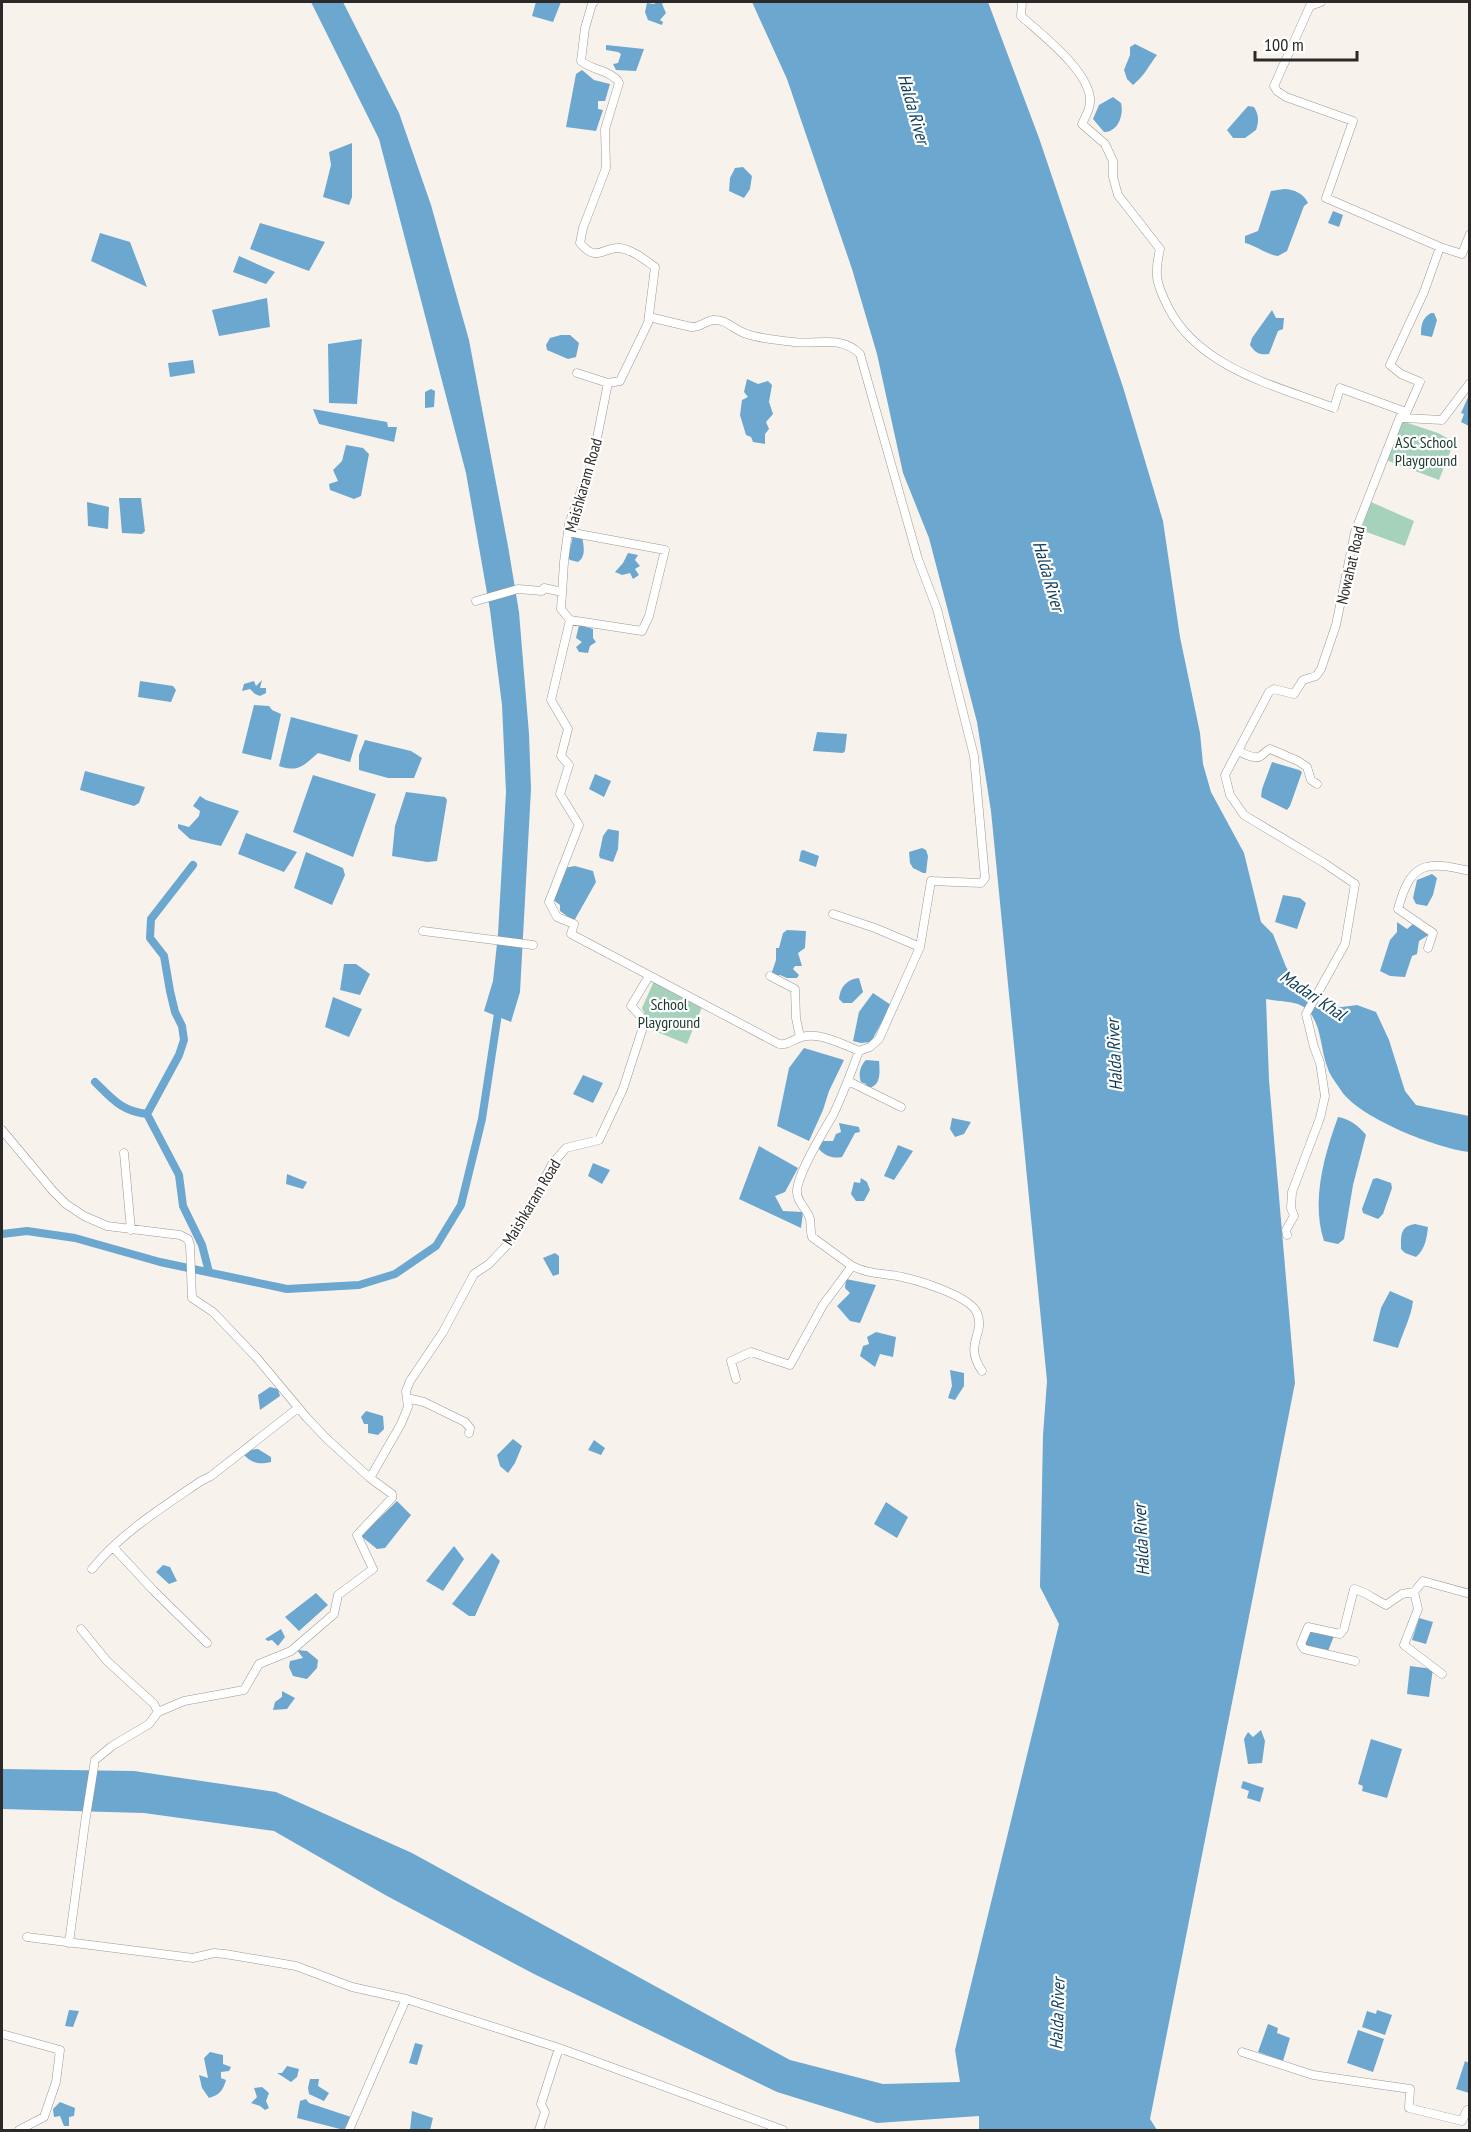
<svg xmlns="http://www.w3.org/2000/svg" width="1471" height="2132" font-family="'PT Sans Narrow',sans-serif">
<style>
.green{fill:#a6d2bc}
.water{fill:#6ca7d0}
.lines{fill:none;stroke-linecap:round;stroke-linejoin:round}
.canal{stroke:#6ca7d0;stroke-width:8}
.minor-casing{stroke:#9d9894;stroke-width:9}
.minor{stroke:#fff;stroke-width:8}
.labels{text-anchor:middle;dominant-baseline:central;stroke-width:4.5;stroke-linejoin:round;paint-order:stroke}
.park-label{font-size:16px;fill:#18392b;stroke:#fff}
.street-label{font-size:16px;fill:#2c2a28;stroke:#fff}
.water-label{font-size:18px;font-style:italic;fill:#0c3c58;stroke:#fff}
</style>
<rect width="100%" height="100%" fill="#f8f2ed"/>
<path class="green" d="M1402,421L1438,433L1454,442L1439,480L1386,460Z
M1371,502L1414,521L1405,546L1361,530Z
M654,981L702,1007L687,1044L652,1030L642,1008Z"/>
<path class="water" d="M311,2H343L399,113L431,205L469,340L508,546L519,612L529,734L531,789L520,992L511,1022L484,1011L493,981L498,934L506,792L502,705L490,610L466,473L379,139Z
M536,2H561L553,22L532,16Z
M657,2H663L662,4L666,13L660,20L663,22L662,25L648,20L645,12L647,3L654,4Z
M752,2H988L1039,138L1123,387L1163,521L1180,637L1200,733L1203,764L1211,792L1244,853L1261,922L1273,934L1286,967L1308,998L1322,1006L1342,1007L1357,1005L1376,1012L1389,1040L1405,1091L1416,1105L1469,1116V1152C1436,1148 1362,1119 1342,1092C1338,1085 1330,1076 1328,1069C1319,1048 1323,1014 1298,1004C1289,1001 1276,1001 1266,999L1269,1080L1295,1383L1150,2119L1157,2130H979V2116L877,2123L777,2092L536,1975L387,1896L274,1831L144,1813L2,1809V1769L134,1771L276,1792L412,1853L790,2060L883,2084L960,2082L955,2050L1059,1624L1040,1587L1043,1435L1047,1381L991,811L977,722L929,538L903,473L877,354L852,269L787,79Z
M1135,44L1157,55C1147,68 1146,74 1133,85L1127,79L1124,70L1130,55V47Z
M606,45L644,49L636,71L616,70L613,64L618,63L621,54L618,52L606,50Z
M582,70L594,80L610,84L605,101H598V109L603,110L596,131L566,127L576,74Z
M1113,97L1121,103C1124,115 1118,132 1104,132L1093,119L1099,105Z
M1248,106L1254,107C1259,115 1259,121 1256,130L1245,138H1233L1227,130Z
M352,143V197L349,205L323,197L331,165L329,152Z
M743,167L752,176L750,189L744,198L729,191L730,178L735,168Z
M1284,189C1294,189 1304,194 1308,203L1304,206L1287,251L1278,256C1265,254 1257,246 1245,243V236L1258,231L1271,191Z
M1333,211L1343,215L1339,227L1328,223Z
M260,223L325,242L309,271L250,249Z
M100,233L130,242L147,287L91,261Z
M239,256L275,272L266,284L233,272Z
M267,298L270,327L219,336L212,310Z
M1272,310L1276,318H1284L1283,329L1278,331L1269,354C1260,355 1256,354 1250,345L1252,338Z
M1431,313H1434L1437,320L1432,337L1421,335C1421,325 1422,318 1431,313Z
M561,335H570L579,343L576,357L568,359L547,350L546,345L550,338Z
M362,339L357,404L329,403L328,344Z
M193,360L195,373L170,377L168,363Z
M747,379L758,384L768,381L772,385L769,402L773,414L766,422L769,429L765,434V444L753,442L751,437L746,435L740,415L742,400L748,397L744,392Z
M431,389L435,391L434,407L425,408V392Z
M1469,395V426L1461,422L1464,414L1461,413Z
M313,409L387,422L388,427H397L394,442L319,424Z
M346,445L363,448L369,454L361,496L354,499L330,490L329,484L338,481L333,470L342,461Z
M119,498H141L145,531L142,534L122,533Z
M87,502L109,507L108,529L88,526Z
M573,536L582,537C584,546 586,557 578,562L570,560L568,557Z
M628,553L638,555L635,560L640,566L635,569L639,575L633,579L630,573L622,575L615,572L623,563Z
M579,625L593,629V638L596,642L590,646L588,653L579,652L576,647L582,642L576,638Z
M262,680L260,688H266V693L260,696L255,694L250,689L242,691L244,684L254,681L256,686Z
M140,681L173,686L176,690L171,702L138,697Z
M254,705L269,706L272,710L281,714L271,760L242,753Z
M291,717L358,735L350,762L318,753C304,765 299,773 279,766Z
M817,732L847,734L845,751L843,753L813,751Z
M365,740L411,751L422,758L414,778H388L359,770V755Z
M1272,762L1299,770L1302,772L1290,806L1287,810L1261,797L1262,789Z
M85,771L145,787L139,803L134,806L80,790Z
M595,774L611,781L604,797L589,789Z
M313,775L376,794L353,857L293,832Z
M406,792L445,797L447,800L437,861L427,862L392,856L395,826Z
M200,796L206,800L239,811L221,846L190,839L178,828V824L189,827L199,816L200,811L193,806Z
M608,829L619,831L618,849L613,862L600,858L599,855L603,836Z
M246,833L297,852L284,872L238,854Z
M922,848L926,850L928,856L926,873H923L913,868L910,863L909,852Z
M803,850L819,856L816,867L799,861L801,851Z
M306,852L343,868L345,875L332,905L294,888Z
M575,866L593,871L596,882L574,921L560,911V905L552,899L564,868Z
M1432,874L1437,878L1433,895L1427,906L1416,904L1413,898L1417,880Z
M1283,895L1300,898L1306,903L1297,929L1275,922Z
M1397,922L1407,929L1413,924L1430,934L1419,941L1417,954L1412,956L1405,977L1390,976L1380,971L1390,940L1397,932Z
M787,930L806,931L805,948L798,953L802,966H795L793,969L799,975L797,978H787L780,975L774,976L772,972L776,960V948H779L783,933Z
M344,964H356L370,974L360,995L340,990Z
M859,978L863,992L852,1003H843L839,999C840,987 847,979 859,978Z
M873,993L891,1005L871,1042L861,1043L853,1041L859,1012Z
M333,997L362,1009L349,1037L325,1027Z
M804,1048L844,1060L829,1091L823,1110L809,1141L777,1126L789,1068Z
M866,1060L879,1061C880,1073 881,1087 867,1088L866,1084L861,1082C858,1075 860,1066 866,1060Z
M583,1075L603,1083L593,1103L573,1094Z
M1338,1117C1350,1119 1359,1126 1366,1135L1353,1185L1344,1239L1338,1244L1324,1241C1311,1201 1324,1156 1338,1117Z
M952,1118L971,1122L964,1134L955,1137L950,1129Z
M839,1123L859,1127L860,1132L855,1133L842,1157C833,1159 825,1156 819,1149L821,1141H833L836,1134L841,1132Z
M898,1145L913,1151L894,1180L884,1176Z
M759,1146L798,1168L785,1192L775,1196L783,1211L803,1212L801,1228L739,1199Z
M593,1163L610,1170L602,1184L588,1176Z
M287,1174L307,1182L303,1189L286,1184Z
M861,1178L867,1182L870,1190L864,1201H856L851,1194L854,1182L860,1183Z
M1377,1178L1391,1183L1392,1188L1383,1214L1378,1219L1363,1213L1362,1209L1373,1179Z
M1415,1224L1428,1227C1427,1237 1425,1250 1416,1257L1405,1253L1401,1249C1401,1236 1400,1226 1415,1224Z
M555,1253L559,1256V1274L553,1276L543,1258Z
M846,1279L876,1285L860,1323L850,1321L837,1306L850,1293L845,1288Z
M1390,1291L1413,1301C1411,1318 1403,1331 1398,1348L1373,1341L1381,1308Z
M876,1332L896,1337L893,1357L880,1354L875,1367L860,1356L863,1346L869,1344L867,1337Z
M950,1370L964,1373V1386L955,1400L948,1398L952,1386Z
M270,1387L278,1389L280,1396L260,1410L258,1395Z
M366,1411L383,1416L384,1429L378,1435L368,1433V1424H364L361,1417Z
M513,1439L522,1446L515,1463L508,1473L500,1466L497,1455Z
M594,1440L605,1448L601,1455L588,1450Z
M258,1449L271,1457V1462C258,1465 252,1463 243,1454L246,1450Z
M397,1501L411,1515L385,1548L377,1549L361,1536Z
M886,1502L908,1517L897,1538L874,1524Z
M454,1546L464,1559L443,1591L426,1581Z
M492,1553L500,1561L475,1616H469L452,1604Z
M163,1565L170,1567L177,1581L169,1584L156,1572Z
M316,1593L328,1605L299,1631L285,1617Z
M1419,1618L1433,1622L1426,1644L1412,1640Z
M281,1629L285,1637L278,1646L272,1640L268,1641L265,1639Z
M1309,1630L1334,1636L1328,1651L1305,1645Z
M297,1650L307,1651L318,1660L317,1668L307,1679L293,1676L289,1667L290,1661L303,1658Z
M1410,1666L1433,1669L1429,1697L1407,1694Z
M282,1691L295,1698L287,1709L273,1710L275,1702L282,1697Z
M1261,1730L1265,1741L1262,1763L1248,1764L1244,1739L1248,1732L1253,1737Z
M1371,1739L1402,1749L1387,1798L1362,1791L1363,1786L1358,1784Z
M1243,1781L1264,1788L1260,1802L1247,1798L1249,1791L1241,1788Z
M69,2010L79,2011L73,2027L65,2026Z
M1377,2010L1392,2015L1385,2035L1362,2027L1367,2011L1376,2014Z
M1268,2024L1278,2028L1277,2033L1290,2038L1283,2061L1258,2052Z
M1358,2030L1384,2039L1373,2072L1347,2063Z
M415,2043L423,2045L417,2065L409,2063Z
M210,2052L223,2055V2064L231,2067L229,2071L221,2072V2078L226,2080C223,2091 219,2095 209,2098L202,2088L199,2075L208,2078L204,2058Z
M1465,2061L1469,2063V2093L1456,2089Z
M287,2066L299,2069L297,2077L291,2082L277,2073H282Z
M310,2079H319L318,2086L329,2093L324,2101L309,2094L308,2088Z
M262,2087L269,2093L266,2101L269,2108L265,2110L260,2106L251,2103L257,2097L254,2088Z
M306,2099L309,2103L351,2117L344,2130L297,2118L300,2101Z
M60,2102L75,2108L74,2116L69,2117V2126H64L60,2116L54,2117L53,2109Z
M412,2111L433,2118L430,2130H410Z"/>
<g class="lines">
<path class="canal" d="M193,865L151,919L150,938L164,956L170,991L175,1012L182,1026L184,1040L179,1055L147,1114L179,1175L183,1206L202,1245L209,1272
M95,1082C113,1100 122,1111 147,1114
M2,1234L27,1231L75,1238L160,1262L287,1289L359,1285L395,1274L436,1246L461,1205L482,1119L499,1007"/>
<defs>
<path id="minor" d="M594,2L592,4L585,28L581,61C591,70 613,71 619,83L605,129L606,168L583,228L580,243C597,264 604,246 620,248C633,250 645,260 655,267L648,323L620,381L608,383L593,458L569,524L564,562L561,609L570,620L551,700L568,729L561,756L569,765L560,794L579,825L549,902L557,917L574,924L571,934L779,1044C787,1046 793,1039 802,1037C820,1032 842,1044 859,1051C851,1073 843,1094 833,1115C823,1132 799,1171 797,1190C796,1202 807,1208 810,1219C811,1225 810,1230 812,1237L852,1266L823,1305L790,1365L751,1352L731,1361L736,1379
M1022,2L1021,16C1041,34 1092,73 1090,102C1090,109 1085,118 1082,124L1105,144L1113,161V177L1118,195L1160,249C1154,275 1156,283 1168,307C1199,368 1274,385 1334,408L1340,388L1406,412
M1321,2L1310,6L1274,86L1277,91L1286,97L1353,121L1326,198L1440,247
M649,317L691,327C700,328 705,321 713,320C727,319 735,331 747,334C761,339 779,340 793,342C817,345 842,335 860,354L918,559L937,609L974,756L985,878L981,883L931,881L920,947
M577,373L608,383
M1404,418L1442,420L1470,383
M568,532L665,550L649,616L642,631L570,620
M476,601L518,589L542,591L544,588L562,592
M1238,751C1245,754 1256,761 1262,755C1265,753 1267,750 1270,749L1298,761L1307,767L1311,780L1317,784
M833,914L875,928L920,947L879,1039L870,1047L859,1051
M423,931L533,945
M1428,948L1433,933L1398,909C1411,861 1426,861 1470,871
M770,976L795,989L796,1018L800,1037
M848,1081L901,1107
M2,1130L53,1191L66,1204L84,1216L107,1226L180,1235L188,1239L190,1245L192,1298L213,1312L256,1357L307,1418L327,1439L370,1478L401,1424L408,1407L406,1391L410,1381L443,1332L474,1274L489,1264L508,1244L532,1205L552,1164L566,1148L599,1140L623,1089L645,1021L631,1006L649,976
M124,1153L131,1230
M1287,1235L1286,1230L1294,1216L1291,1208L1292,1192L1320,1118L1325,1096L1320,1063L1314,1047L1306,1014L1345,944L1355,884L1324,863L1244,815L1230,795L1225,775L1269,692L1274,689L1294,694L1303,680L1316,676L1321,669L1336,625L1355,532L1400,417L1404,418L1420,382L1401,374L1390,365L1424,292L1440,247L1462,254L1470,234
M852,1266C871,1275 884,1273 902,1277C920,1281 970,1296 977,1313C986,1334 963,1343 982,1371
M407,1398L424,1402L465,1422L470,1428L469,1433
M113,1547L154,1591L207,1643
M92,1569C121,1533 163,1507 201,1481L211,1476L298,1408
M1414,1592L1418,1609L1404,1645L1442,1674
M81,1629L107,1661L154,1704L158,1712
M1355,1661L1304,1649L1301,1644L1308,1627L1340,1634L1344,1629L1354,1589C1366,1592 1374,1599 1386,1605L1402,1594L1414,1592L1423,1581L1470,1594
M27,1937L193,1958L214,1953L225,1954L296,1966L352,1987L406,1999L559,2048L783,2130
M69,1943L85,1823L95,1760L112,1746L149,1724L158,1712L184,1701L244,1690L259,1664L291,1651L334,1614L338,1595L373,1569L357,1535L392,1498V1494L370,1478
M2,2034L60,2050L56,2082L44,2117L19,2130
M1242,2052L1313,2075L1410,2089L1409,2108L1462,2121L1467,2110H1470
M349,2130L406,1999
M539,2130L545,2112L541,2104L559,2048"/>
</defs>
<use href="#minor" class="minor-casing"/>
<use href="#minor" class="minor"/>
</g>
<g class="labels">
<g class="park-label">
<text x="1426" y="442">ASC School<tspan x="1426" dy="18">Playground</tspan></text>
<text x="669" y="1004">School<tspan x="669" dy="18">Playground</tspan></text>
</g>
<g class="street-label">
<text transform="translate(583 485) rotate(-74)">Maishkaram Road</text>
<text transform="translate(1350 565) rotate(-77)">Nowahat Road</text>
<text transform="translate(531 1202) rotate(-59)">Maishkaram Road</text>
</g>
<g class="water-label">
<text transform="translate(914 109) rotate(74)">Halda River</text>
<text transform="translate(1049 576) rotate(74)">Halda River</text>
<text transform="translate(1313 995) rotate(34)">Madari Khal</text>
<text transform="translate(1114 1055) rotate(-93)">Halda River</text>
<text transform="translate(1141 1540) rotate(-93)">Halda River</text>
<text transform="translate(1057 2014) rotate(-88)">Halda River</text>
</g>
</g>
<rect width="1471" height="2132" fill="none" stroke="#2c2a28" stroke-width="6"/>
<path d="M1255 51v9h102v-9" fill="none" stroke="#2c2a28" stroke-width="3"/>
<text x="1264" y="51" font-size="18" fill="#2c2a28" stroke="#ffffff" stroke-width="4.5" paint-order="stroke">100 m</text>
</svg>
